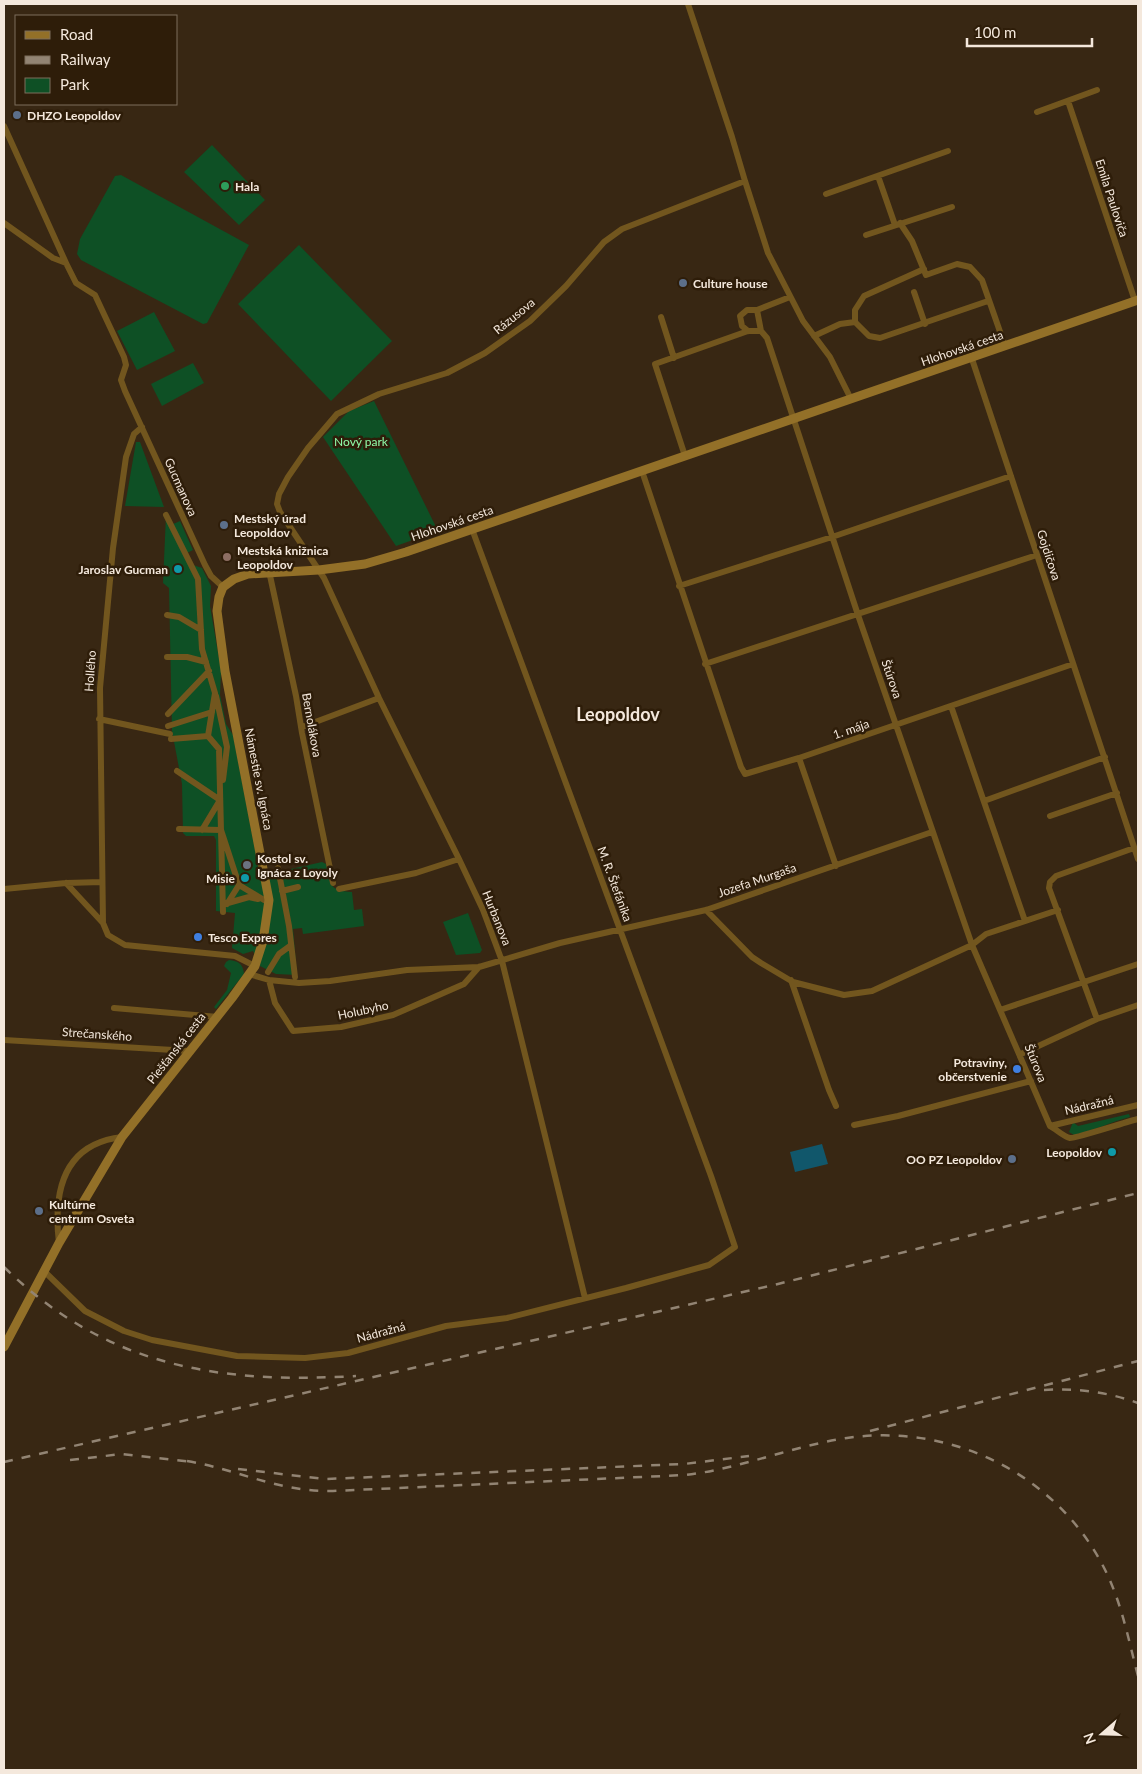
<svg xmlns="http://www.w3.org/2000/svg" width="1142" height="1774" font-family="Lato,sans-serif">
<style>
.green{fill:#0e5025}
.water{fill:#11576b}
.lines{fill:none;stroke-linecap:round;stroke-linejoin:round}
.street{stroke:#72561e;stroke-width:6}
.secondary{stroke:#937028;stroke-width:9}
.rail{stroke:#928473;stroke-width:2.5;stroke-dasharray:9 9;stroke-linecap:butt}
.service-dot{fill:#5c6f8a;stroke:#2e1d09;stroke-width:2}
.leisure-dot{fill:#2e9e5b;stroke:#2e1d09;stroke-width:2}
.education-dot{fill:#8d6e63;stroke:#2e1d09;stroke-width:2}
.culture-dot{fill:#0f9aa8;stroke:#2e1d09;stroke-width:2}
.worship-dot{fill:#6b7280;stroke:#2e1d09;stroke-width:2}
.shop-dot{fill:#3f7fe0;stroke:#2e1d09;stroke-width:2}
.labels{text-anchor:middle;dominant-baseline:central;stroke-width:5;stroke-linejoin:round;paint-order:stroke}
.poi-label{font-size:12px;font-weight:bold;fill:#f4e8dc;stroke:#2e1d09;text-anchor:start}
.street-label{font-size:12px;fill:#f4e8dc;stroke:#2e1d09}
.park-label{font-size:12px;fill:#90fcaa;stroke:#2e1d09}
.district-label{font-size:18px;font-weight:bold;fill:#f4e8dc;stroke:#2e1d09}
</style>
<rect width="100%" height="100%" fill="#382713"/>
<path class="green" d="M212,145L265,200L239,225L184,172Z
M121,175L249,245L207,323L203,324L81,260L77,254L80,239L115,176Z
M299,245L392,341L331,401L238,304Z
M154,312L175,351L137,370L117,331Z
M193,363L204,383L162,406L151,384Z
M374,401L438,531L396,546L323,437L349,411Z
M136,442H140L164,507L125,506Z
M166,515L171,525L180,521L193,550L187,553L193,565L202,568L211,586L210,606L221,670L220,695L226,724L233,735L260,876L322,862L326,864C330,884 329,891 352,892L354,910L362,909L364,926L303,934L302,928L293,929L297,975L276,974L260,966L253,951L243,954L232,948L235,913L216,911V840L214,836H186L183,833L182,784L172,731L169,588L163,583Z
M468,913L482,950L480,953L456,955L443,922Z
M229,960C239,961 243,964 244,974L216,1009L214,1007L227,990L231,973L224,966L226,962Z
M1129,1114L1130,1117C1111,1122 1093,1131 1074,1135L1069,1132L1073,1122L1078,1126Z"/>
<path class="water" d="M822,1144L828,1164L795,1172L790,1152Z"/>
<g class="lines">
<path class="street" d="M688,4L732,137L745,181
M1068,101L1135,301
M1037,112L1097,90
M4,126L66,263
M878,176L895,225
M826,194L948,151
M4,223L53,258L66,263L76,283L95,295L124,357L126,365L121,380L125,391L205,565L211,576L223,587
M900,223L912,241L926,275L957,264L970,267L982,280L1005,346
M866,235L952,207
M914,292L925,324
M661,317L674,358
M855,322V310L864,296L924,269
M748,331L742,326L740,316L747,310H757
M761,331L757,310L790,297
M814,336L840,324L855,322L869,336L880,338L988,301
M972,359L1138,859
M685,456L655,364L748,331H761L767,338L858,615L972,945L1050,1126
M642,471L741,767L745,774L799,758L1073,664
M166,515L198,579L202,649L215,693L208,736L219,749L223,912
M269,571L296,696L302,733L333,883
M679,586L832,537L1011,476
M167,615L179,617L201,630
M167,657H187L206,662
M705,664L1037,555
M216,696L227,747L223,780
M951,706L1025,921
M168,714L209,671
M99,719L170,734
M168,726L212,712
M302,727L379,698
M171,739L208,736
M799,758L836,866
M177,771L220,800
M984,801L1105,757
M1050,816L1117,793
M179,829L221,830L239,885L264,900
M202,830L220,800
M278,868L289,926L295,977
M66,883L103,923L108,935L125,945L235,956L255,966
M4,889L66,883L102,882
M339,889L416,873L459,859
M282,891L298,887
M228,903L249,897L258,899
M227,904L239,885
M706,910L752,957L761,963L793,982L844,995L872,991L972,945L986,934L1058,910
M103,923L100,688L113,548L126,457L134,434L142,427
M268,972L279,954L290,946
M249,974L269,980L299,983L330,981L407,970L479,967L560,943L706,910L932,832
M269,980L275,1003L293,1031L341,1027L393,1015L464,984L479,967
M791,980L829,1090L836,1106
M114,1008L218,1017
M1000,1010L1138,964
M1097,1019L1049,888L1050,882L1056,876L1134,848
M4,1040L190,1051
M1021,1054L1097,1019L1138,1005
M854,1125L898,1116L1031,1081
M1050,1126C1056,1129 1064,1137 1070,1138C1074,1139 1129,1121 1138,1119
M1050,1126L1138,1105
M59,1243C53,1192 63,1144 122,1137
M44,1271L85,1311L124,1331L152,1340L237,1356L305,1358L348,1353L446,1326L507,1318L626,1288L709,1265L735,1247L711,1176L472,529
M585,1298L502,961L483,910L459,859L379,698L324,578L280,512L277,504L279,494L288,477L308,448L337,414L379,394L447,373L485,353L530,321L566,286L604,242L622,229L745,181L768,253L803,321L830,357L851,399"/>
<path class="secondary" d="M4,1347L59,1243L122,1137L232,998L255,966L263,941L269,900L225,671L217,611L219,597L223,587L234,579L248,574L319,570L365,564L406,552L1138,300"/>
<path class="rail" d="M4,1267C106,1367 219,1384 356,1376
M1044,1390C1077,1388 1108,1392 1138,1403
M870,1431L1138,1361
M70,1460L122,1454L193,1462
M187,1461C240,1470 277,1492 333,1491L685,1475C740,1469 792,1446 847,1438C949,1423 1053,1472 1102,1564C1121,1599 1128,1638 1138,1676
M4,1462L778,1284L1138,1193
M238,1469L325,1479L684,1464L749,1456"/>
</g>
<g class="service-dot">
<circle cx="17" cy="115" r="5"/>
<circle cx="683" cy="283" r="5"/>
<circle cx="224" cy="525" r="5"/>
<circle cx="1012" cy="1159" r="5"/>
<circle cx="39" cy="1211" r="5"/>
</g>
<circle class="leisure-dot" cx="225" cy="186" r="5"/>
<circle class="education-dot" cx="227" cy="557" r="5"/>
<g class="culture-dot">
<circle cx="178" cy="569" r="5"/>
<circle cx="245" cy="878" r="5"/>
<circle cx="1112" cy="1152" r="5"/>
</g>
<circle class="worship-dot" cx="247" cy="865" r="5"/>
<g class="shop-dot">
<circle cx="198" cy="937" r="5"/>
<circle cx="1017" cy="1069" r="5"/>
</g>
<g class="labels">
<g class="poi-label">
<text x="27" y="115">DHZO Leopoldov</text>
<text x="235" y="186">Hala</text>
<text x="693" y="283">Culture house</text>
<text x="234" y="518">Mestský úrad<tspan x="234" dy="14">Leopoldov</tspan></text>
<text x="237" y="550">Mestská knižnica<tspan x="237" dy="14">Leopoldov</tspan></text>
<text x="168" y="569" text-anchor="end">Jaroslav Gucman</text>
<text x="257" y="858">Kostol sv.<tspan x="257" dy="14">Ignáca z Loyoly</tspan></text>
<text x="235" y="878" text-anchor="end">Misie</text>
<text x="208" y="937">Tesco Expres</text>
<text x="1007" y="1062" text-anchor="end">Potraviny,<tspan x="1007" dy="14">občerstvenie</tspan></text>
<text x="1102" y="1152" text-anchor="end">Leopoldov</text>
<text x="1002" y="1159" text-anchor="end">OO PZ Leopoldov</text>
<text x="49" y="1204">Kultúrne<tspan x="49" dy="14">centrum Osveta</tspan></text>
</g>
<g class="street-label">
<text transform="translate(1112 198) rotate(72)">Emila Pauloviča</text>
<text transform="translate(514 316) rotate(-39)">Rázusova</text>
<text transform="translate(962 348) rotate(-19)">Hlohovská cesta</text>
<text transform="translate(181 487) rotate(66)">Gucmanova</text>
<text transform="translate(452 523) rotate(-19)">Hlohovská cesta</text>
<text transform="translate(1049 555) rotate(72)">Gojdičova</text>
<text transform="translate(90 671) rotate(-86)">Hollého</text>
<text transform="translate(892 679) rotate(71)">Štúrova</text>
<text transform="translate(312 725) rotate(80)">Bernolákova</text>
<text transform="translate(851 729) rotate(-19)">1. mája</text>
<text transform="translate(259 779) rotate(79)">Námestie sv. Ignáca</text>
<text transform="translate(757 880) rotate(-19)">Jozefa Murgaša</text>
<text transform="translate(615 884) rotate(70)">M. R. Štefánika</text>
<text transform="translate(497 918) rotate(68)">Hurbanova</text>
<text transform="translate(363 1010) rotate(-12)">Holubyho</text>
<text transform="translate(97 1034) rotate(4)">Strečanského</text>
<text transform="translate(176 1048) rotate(-52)">Piešťanská cesta</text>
<text transform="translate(1036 1063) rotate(68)">Štúrova</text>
<text transform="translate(1089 1105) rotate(-13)">Nádražná</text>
<text transform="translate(381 1332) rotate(-15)">Nádražná</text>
</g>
<g class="park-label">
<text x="361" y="441">Nový park</text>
</g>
<g class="district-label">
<text x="618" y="714">Leopoldov</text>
</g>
</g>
<rect width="1142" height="1774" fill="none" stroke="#f4e8dc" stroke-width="10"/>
<rect x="15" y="15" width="162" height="90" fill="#2e1d09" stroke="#7d6e5d"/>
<rect x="25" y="31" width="25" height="8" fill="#937028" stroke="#7d6e5d"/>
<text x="60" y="40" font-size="15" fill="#f4e8dc">Road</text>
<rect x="25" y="56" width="25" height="8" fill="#928473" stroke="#7d6e5d"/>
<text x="60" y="65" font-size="15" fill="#f4e8dc">Railway</text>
<rect x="25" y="78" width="25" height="15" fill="#0e5025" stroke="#7d6e5d"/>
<text x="60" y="90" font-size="15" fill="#f4e8dc">Park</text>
<g transform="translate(1102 1734) rotate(250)" stroke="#2e1d09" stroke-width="4" paint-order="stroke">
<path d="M0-4L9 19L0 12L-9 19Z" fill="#f4e8dc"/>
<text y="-8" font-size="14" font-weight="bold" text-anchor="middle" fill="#f4e8dc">N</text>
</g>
<path d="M967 38v8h125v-8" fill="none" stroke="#f4e8dc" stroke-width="2.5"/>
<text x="974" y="38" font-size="15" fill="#f4e8dc" stroke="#2e1d09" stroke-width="4" paint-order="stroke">100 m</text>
</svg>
